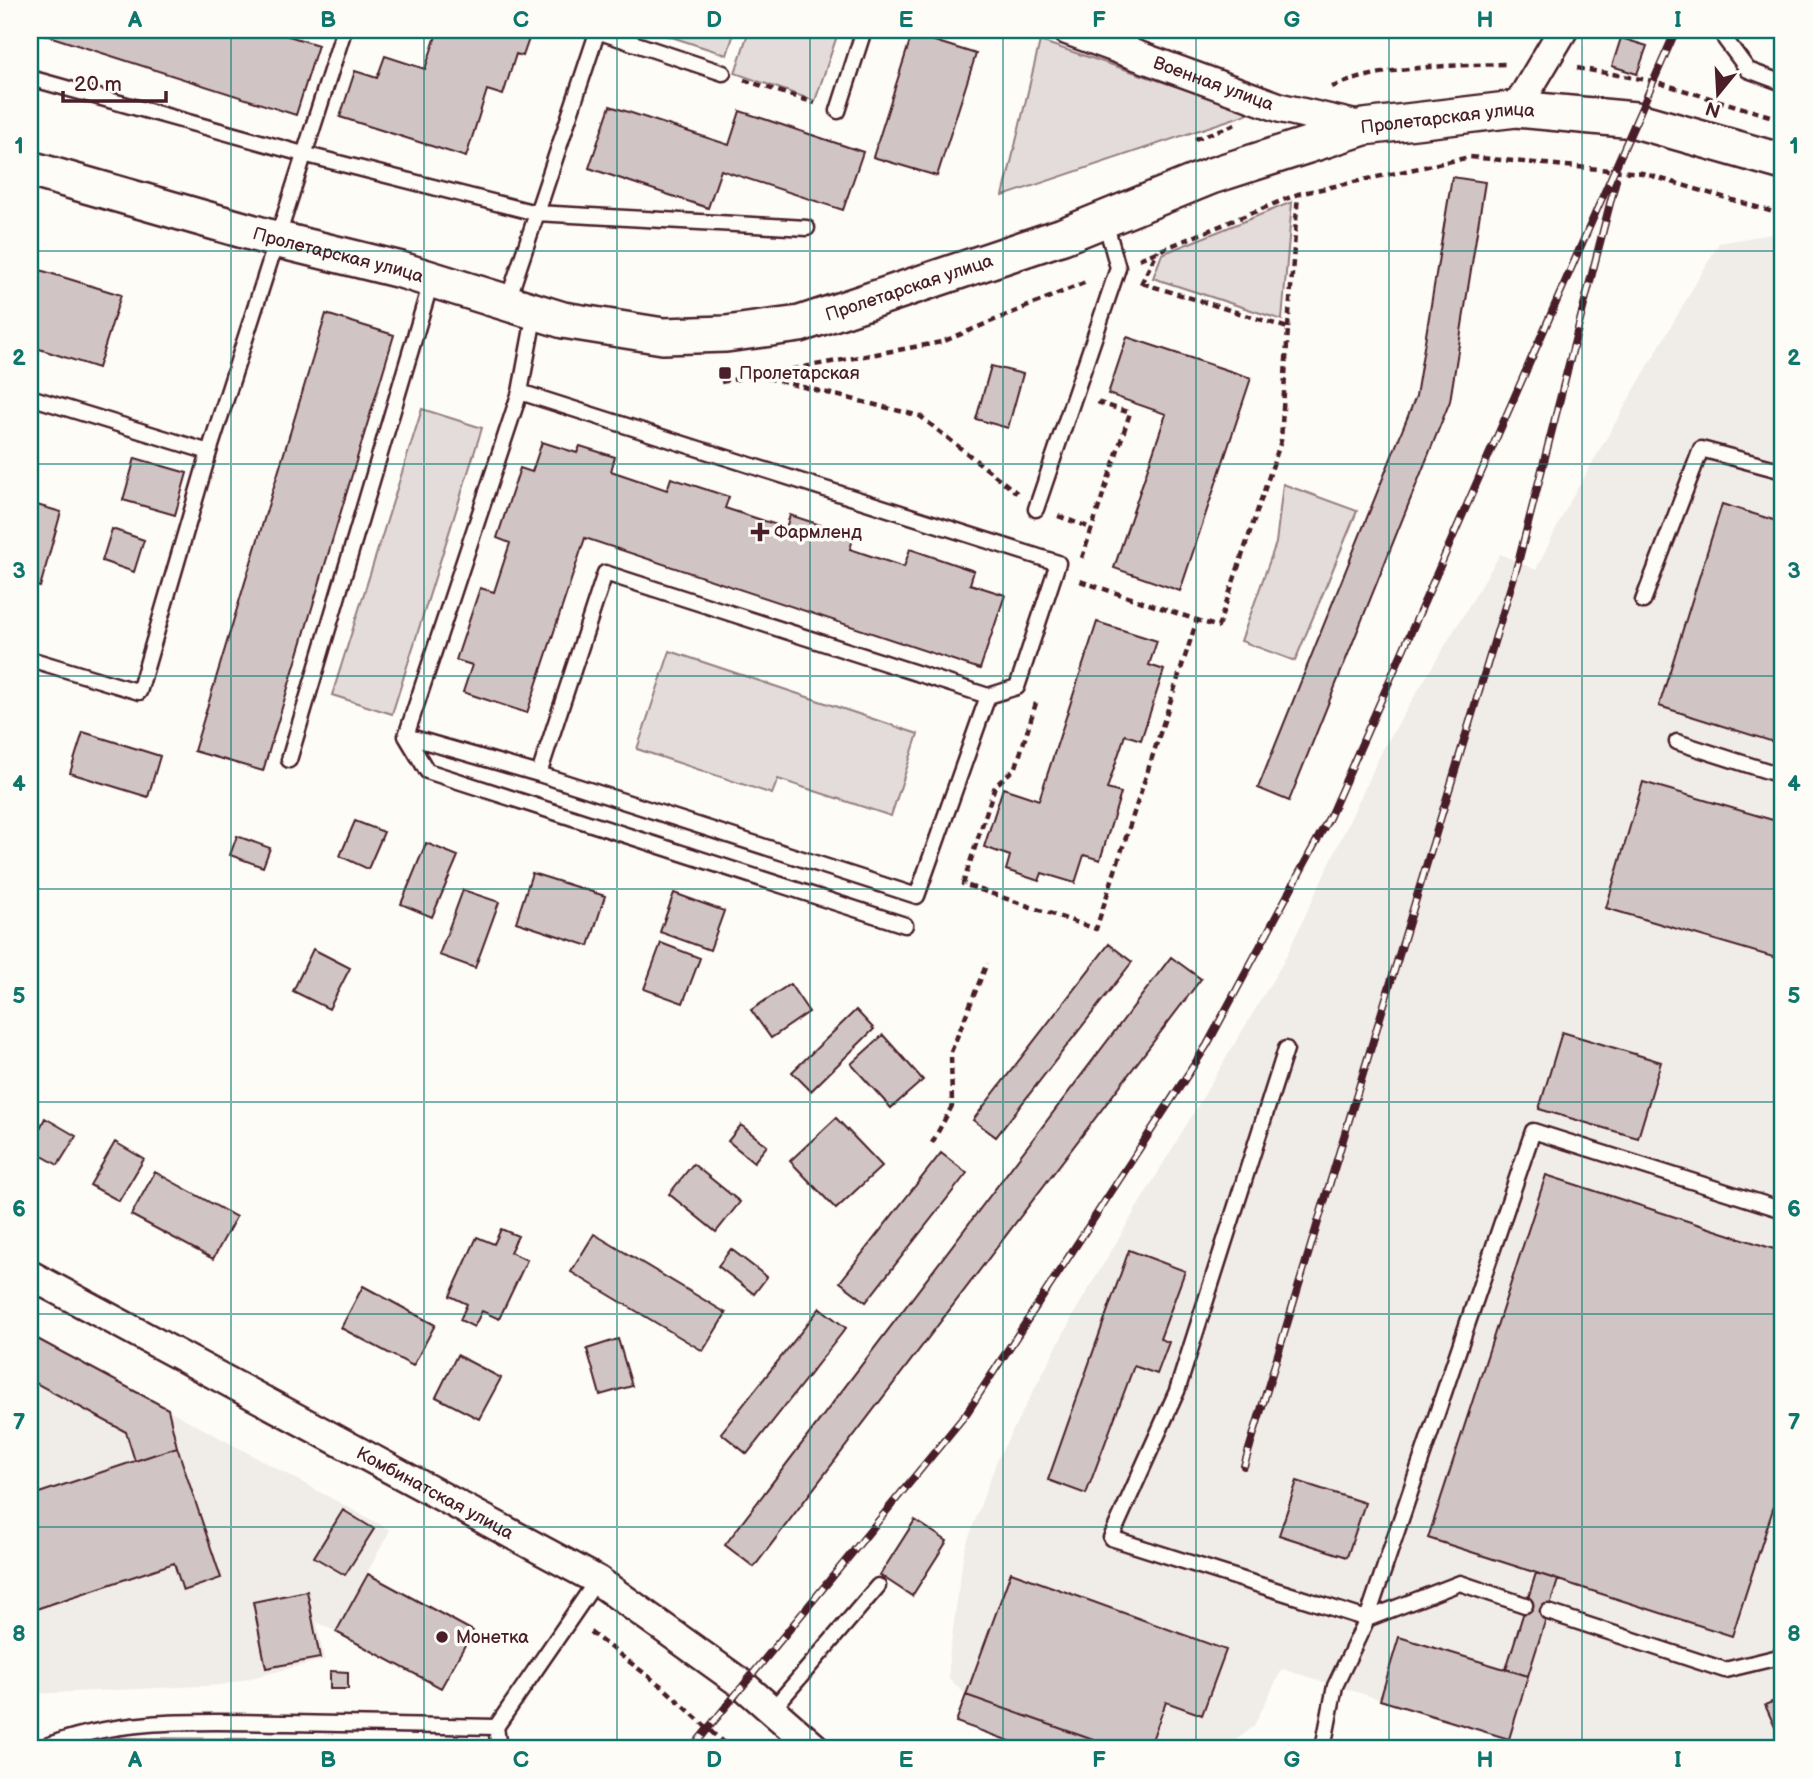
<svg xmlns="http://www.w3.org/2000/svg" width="1813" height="1778" font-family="'Balsamiq Sans',sans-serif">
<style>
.built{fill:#f0ece8}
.green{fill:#e3dcda;stroke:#967e82;stroke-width:2}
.building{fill:#d0c5c4;stroke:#4a1f2b;stroke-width:2}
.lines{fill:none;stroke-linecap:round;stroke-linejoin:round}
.service-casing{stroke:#4a1f2b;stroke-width:19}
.minor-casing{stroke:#4a1f2b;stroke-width:33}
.tertiary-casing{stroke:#4a1f2b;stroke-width:40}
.path{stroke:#4a1f2b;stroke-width:4.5;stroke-dasharray:7 5;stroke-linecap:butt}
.service{stroke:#fdfcf7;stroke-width:14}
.minor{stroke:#fdfcf7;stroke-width:28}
.tertiary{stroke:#fdfcf7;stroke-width:35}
.rail-casing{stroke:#4a1f2b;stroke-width:8}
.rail{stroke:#fdfcf7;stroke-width:5;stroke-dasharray:16;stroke-linecap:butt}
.grid{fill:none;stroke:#0f766e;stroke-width:2;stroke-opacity:0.55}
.poi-dot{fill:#4a1f2b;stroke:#fdfcf7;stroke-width:2.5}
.labels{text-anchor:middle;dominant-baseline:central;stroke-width:7;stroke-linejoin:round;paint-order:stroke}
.street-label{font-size:18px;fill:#4a1f2b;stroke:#fdfcf7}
.poi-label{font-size:18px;fill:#4a1f2b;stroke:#fdfcf7;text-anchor:start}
.neatline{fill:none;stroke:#0f766e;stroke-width:2.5}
.grid-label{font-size:23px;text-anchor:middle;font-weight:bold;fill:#0f766e}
</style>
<rect width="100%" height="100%" fill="#fdfcf7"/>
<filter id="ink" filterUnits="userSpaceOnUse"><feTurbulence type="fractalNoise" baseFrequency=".0143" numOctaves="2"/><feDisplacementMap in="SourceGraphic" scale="14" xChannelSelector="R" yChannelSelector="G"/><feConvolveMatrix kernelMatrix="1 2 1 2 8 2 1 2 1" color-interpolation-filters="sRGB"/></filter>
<g filter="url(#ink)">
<path class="built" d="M1783,232V1748H1665L1647,1744L1509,1739L1282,1669L1253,1727L1237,1739L1216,1748H1116L966,1695L949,1678V1658L964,1551L997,1460L1075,1312L1284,961L1383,749L1500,554L1536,570L1568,505L1719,243Z
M30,1335L390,1530L336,1632L317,1622L324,1660L222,1685L30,1694Z"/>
<path class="green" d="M650,30H735L727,55Z
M749,30H839L815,101L735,73Z
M1040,41L1253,112L1003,196Z
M1292,202L1282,320L1153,278L1162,254Z
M422,409L482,428L392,714L332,695Z
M1283,484L1357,511L1295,661L1241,641L1276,543Z
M670,651L918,734L891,816L778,779L772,794L637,749Z
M119,1738L263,1739L272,1741L279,1748H89Z"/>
<path class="building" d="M30,30H269L318,45L296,115Z
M438,30H532L523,56L516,54L503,95L487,90L466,157L340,117L355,71L377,78L385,56L425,69Z
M912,34L976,54L937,176L873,157Z
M1621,38L1647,46L1637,74L1612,66Z
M610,106L729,145L740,111L863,152L843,210L721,170L708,208L589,168Z
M1452,177L1485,182L1450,401L1289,801L1258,788L1416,396Z
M30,267L121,295L98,368L30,346Z
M326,314L394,335L263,771L194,751Z
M1127,337L1251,378L1180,591L1114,568L1166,414L1108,394Z
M991,366L1023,374L1008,428L976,419Z
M542,442L577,453L580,446L615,457L611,471L667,490L671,478L729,497L725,508L786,528L790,515L854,536L850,549L904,567L910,549L974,571L970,584L1005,595L980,669L585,538L527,713L463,692L472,665L456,660L480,588L494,592L510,543L497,538L520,468L532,472Z
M135,458L187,473L175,515L123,500Z
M30,503L61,512L40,587L30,584Z
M1722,504L1783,523V745L1659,706Z
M112,529L144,540L134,572L102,561Z
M1097,622L1157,641L1149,665L1164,670L1141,740L1125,735L1107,789L1121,793L1100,860L1084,855L1075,883L1042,873L1039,881L1006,870L1010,856L984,847L1003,788L1039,800Z
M83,732L160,756L148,797L70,773Z
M1643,782L1783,823V960L1606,908Z
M355,821L384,832L368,869L340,856Z
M237,836L270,848L263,867L230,855Z
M426,843L458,856L432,917L401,904Z
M532,873L605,896L589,946L516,922Z
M463,890L499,902L475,968L439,955Z
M674,893L724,911L710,950L660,932Z
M661,943L700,958L683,1003L644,989Z
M1109,944L1132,962L996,1137L973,1120Z
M313,949L350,968L329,1009L293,991Z
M1171,957L1201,979L754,1567L725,1545Z
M790,984L809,1012L771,1038L751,1010Z
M856,1010L874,1029L811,1091L792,1072Z
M1562,1032L1661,1062L1638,1138L1539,1109Z
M883,1035L923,1080L891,1108L851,1064Z
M45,1118L76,1136L58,1165L30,1149Z
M836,1118L882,1166L836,1209L790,1161Z
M741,1125L767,1146L754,1162L728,1141Z
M115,1142L144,1159L119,1201L90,1185Z
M941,1153L967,1173L866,1302L840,1282Z
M693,1164L740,1202L716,1232L669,1194Z
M155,1172L236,1217L213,1259L131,1215Z
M1546,1175L1783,1252V1478L1732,1636L1428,1538Z
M501,1229L518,1236L510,1252L527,1260L499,1319L482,1311L474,1327L460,1320L467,1304L450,1296L477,1237L494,1244Z
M594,1234L726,1313L703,1351L571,1272Z
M731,1249L767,1277L754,1294L718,1266Z
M1129,1250L1185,1271L1160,1339L1169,1342L1157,1374L1134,1366L1086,1494L1048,1480Z
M363,1286L435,1325L413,1366L341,1328Z
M820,1308L846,1328L747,1454L721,1433Z
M30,1335L168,1409L177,1447L135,1461L126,1432L30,1380Z
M618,1339L632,1386L600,1395L587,1349Z
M457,1355L501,1378L479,1419L436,1397Z
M177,1447L221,1578L183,1591L174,1563L30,1611V1496Z
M1297,1481L1365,1503L1347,1557L1279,1535Z
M343,1510L374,1529L345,1575L314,1557Z
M915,1520L947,1541L912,1596L880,1575Z
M1011,1572L1226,1650L1202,1715L1166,1702L1149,1748H1116L966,1695Z
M1536,1573L1558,1580L1528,1676L1506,1669Z
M368,1574L473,1631L441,1688L336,1632Z
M307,1591L320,1658L266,1668L253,1602Z
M1399,1637L1528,1676L1509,1739L1380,1700Z
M330,1671L348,1672V1689H330Z
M966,1695L1116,1748H1029L956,1722Z
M1783,1697V1745L1765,1705Z"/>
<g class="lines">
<defs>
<path id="service" d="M1729,30L1725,39L1748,70L1783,83
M597,31L723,73
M1127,51L1133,30
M30,78L303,154L536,213L807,228
M838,111L864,30
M507,303L598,30
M535,312L520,392L406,736L427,771L905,925
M30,397L209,452L344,30
M1036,509L1118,268L1105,221
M1643,601L1701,449L1783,471
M30,659L139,692L209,452
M406,736L539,774L917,896L988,696L1017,687L1058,563L520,392
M1677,742L1783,776
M289,760L432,279
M539,774L605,573L988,696
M1286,1049L1177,1391L1111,1538L1367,1619L1335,1686L1323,1748
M1525,1605L1460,1583L1367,1619L1533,1131L1783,1210
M1548,1612L1725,1670L1783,1656
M772,1710L878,1586
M496,1727L499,1748
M41,1748C119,1716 205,1722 288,1723C357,1724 426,1726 496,1727L597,1580"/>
<g id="minor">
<path id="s1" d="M1067,30L1281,108L1364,127"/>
<path d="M1516,109L1563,30"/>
<path id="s2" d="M30,1275L597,1580L742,1684L815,1748"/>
</g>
<g id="tertiary">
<path id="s3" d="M30,169L275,239L401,270L563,320L663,336L726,334L800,324L1063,236L1211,176L1364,127L1516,109L1635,120L1783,162"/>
</g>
</defs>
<use href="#service" class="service-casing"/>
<use href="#minor" class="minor-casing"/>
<use href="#tertiary" class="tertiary-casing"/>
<path class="path" d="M1577,68L1653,81L1783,120
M744,80L815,103
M1332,87C1387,65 1448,66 1506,64
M1195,139L1236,124
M1139,259L1298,194L1470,157L1642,173L1783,215
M1142,283L1288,328L1281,441L1218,627L1197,620
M1141,284L1158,250
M1288,328L1298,194
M767,378L920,416L1017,493
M721,382L942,342L1086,282
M1058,516L1091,528
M1082,558L1130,413L1097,402
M1036,703L1016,767L995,786L963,884L1096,929L1197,620L1077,580
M932,1143L952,1106L951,1052L987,963
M590,1632L664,1688L729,1748"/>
<use href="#service" class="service"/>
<use href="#minor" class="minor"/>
<use href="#tertiary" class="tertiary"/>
<defs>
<path id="rail" d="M1244,1466L1518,563L1616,180
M692,1748L966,1414L1207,1045L1330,816L1676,30"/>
</defs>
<use href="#rail" class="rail-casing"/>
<use href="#rail" class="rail"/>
</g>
</g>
<path class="grid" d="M231,30V1748M424,30V1748M617,30V1748M810,30V1748M1003,30V1748M1196,30V1748M1389,30V1748M1582,30V1748M30,251H1783M30,464H1783M30,676H1783M30,889H1783M30,1102H1783M30,1314H1783M30,1527H1783"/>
<g class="poi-dot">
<rect x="718" y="366" width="14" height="14" rx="3.5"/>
<path d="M756.5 521.5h7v7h7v7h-7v7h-7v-7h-7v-7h7z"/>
<circle cx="442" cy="1637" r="7"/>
</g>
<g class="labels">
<g class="street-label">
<text stroke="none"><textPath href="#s1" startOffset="156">Военная улица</textPath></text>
<text stroke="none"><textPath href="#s3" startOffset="1475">Пролетарская улица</textPath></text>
<text stroke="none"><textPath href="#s3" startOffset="320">Пролетарская улица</textPath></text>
<text stroke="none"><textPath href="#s3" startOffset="908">Пролетарская улица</textPath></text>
<text stroke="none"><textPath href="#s2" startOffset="460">Комбинатская улица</textPath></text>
</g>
<g class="poi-label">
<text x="739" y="373">Пролетарская</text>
<text x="774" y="532">Фармленд</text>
<text x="456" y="1637">Монетка</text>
</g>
</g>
<rect width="1813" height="1778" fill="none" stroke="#fdfcf7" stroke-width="77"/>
<g transform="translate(1718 94) rotate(198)" stroke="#fdfcf7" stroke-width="5" paint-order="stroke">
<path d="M0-5L12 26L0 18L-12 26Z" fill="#4a1f2b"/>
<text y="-10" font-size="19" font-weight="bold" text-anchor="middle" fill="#4a1f2b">N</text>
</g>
<path d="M63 91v10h103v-10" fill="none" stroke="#4a1f2b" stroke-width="3.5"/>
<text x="74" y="91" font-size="21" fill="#4a1f2b" stroke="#fdfcf7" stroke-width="5" paint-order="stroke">20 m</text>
<rect x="38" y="38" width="1736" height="1702" class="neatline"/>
<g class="grid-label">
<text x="135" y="27">A</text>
<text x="328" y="27">B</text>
<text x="521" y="27">C</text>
<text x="714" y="27">D</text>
<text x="906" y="27">E</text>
<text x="1099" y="27">F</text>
<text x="1292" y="27">G</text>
<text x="1485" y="27">H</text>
<text x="1678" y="27">I</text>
<text x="19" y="153">1</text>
<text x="1794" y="153">1</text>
<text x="19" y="365">2</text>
<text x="1794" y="365">2</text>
<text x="19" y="578">3</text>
<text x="1794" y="578">3</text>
<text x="19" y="791">4</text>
<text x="1794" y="791">4</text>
<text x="19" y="1003">5</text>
<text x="1794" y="1003">5</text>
<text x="19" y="1216">6</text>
<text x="1794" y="1216">6</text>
<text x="19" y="1429">7</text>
<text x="1794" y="1429">7</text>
<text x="19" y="1641">8</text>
<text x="1794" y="1641">8</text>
<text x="135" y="1767">A</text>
<text x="328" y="1767">B</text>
<text x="521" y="1767">C</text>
<text x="714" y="1767">D</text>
<text x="906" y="1767">E</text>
<text x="1099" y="1767">F</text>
<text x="1292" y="1767">G</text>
<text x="1485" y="1767">H</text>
<text x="1678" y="1767">I</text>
</g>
</svg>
